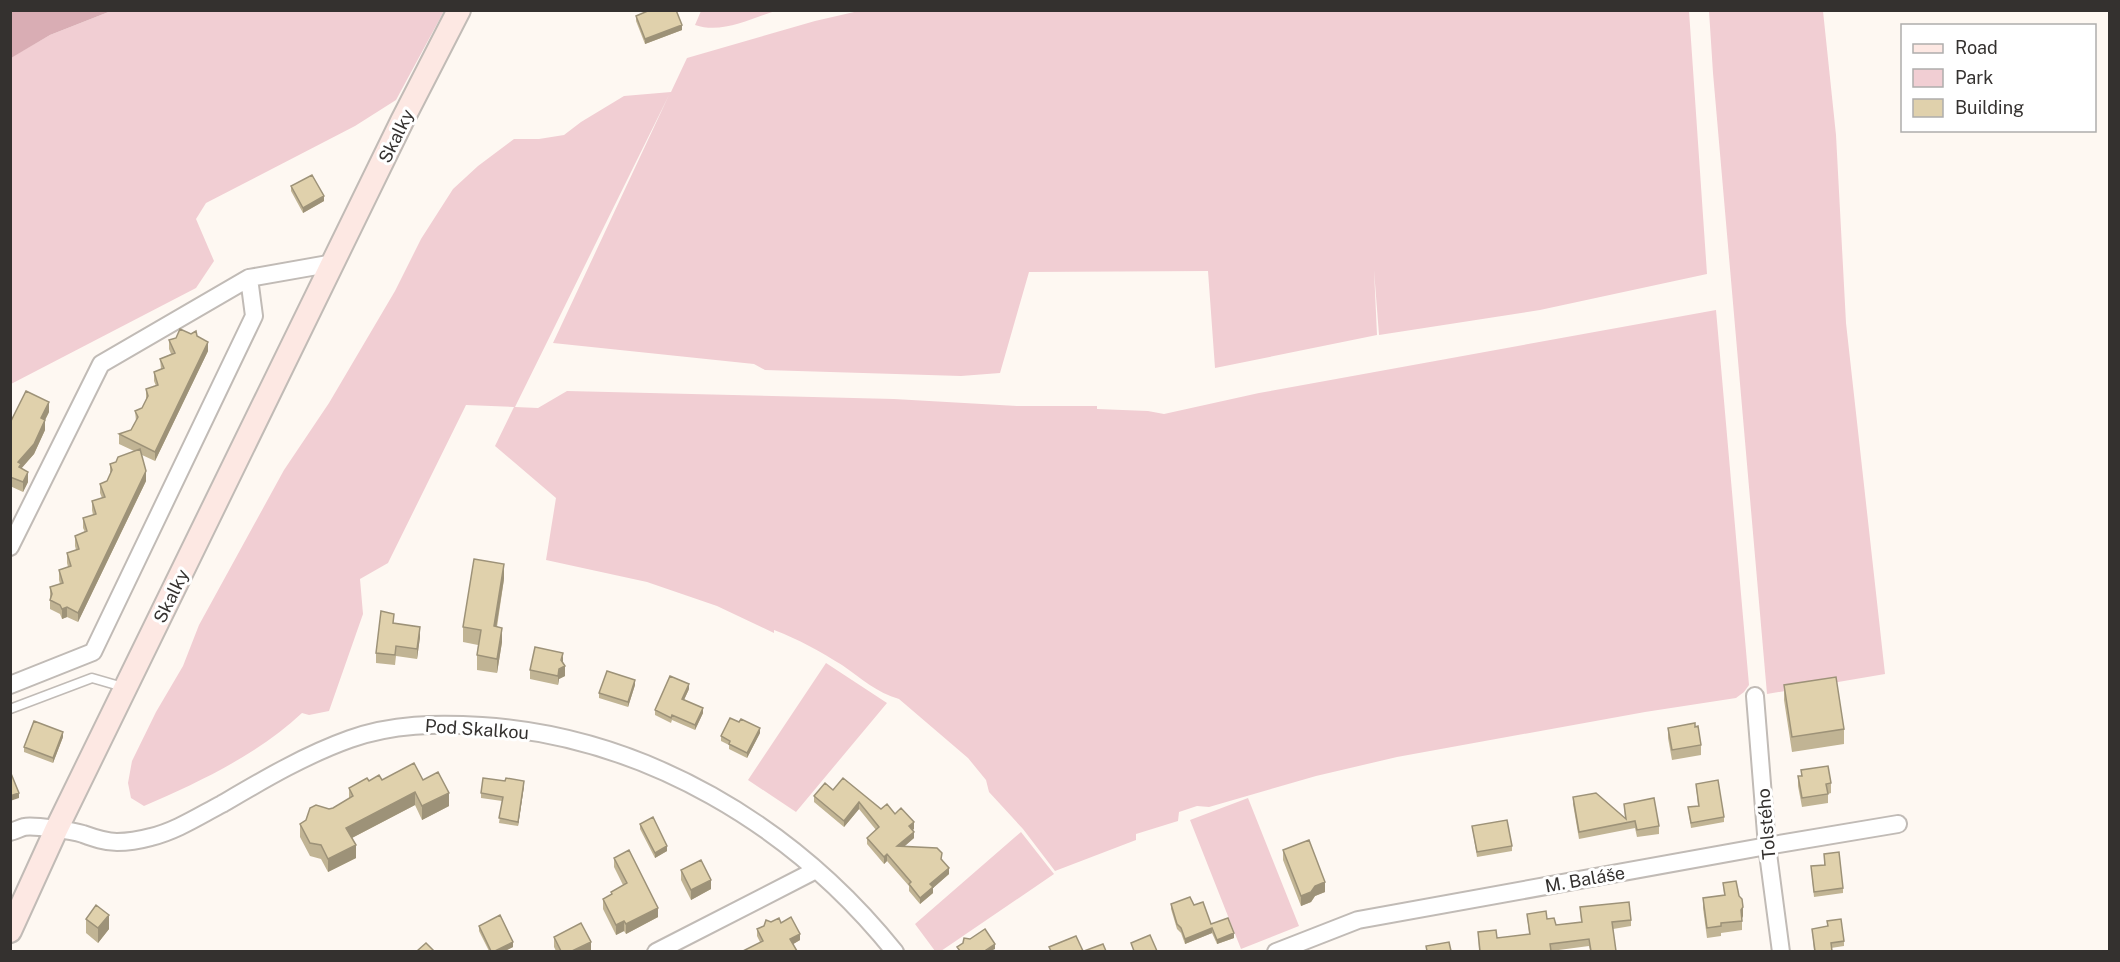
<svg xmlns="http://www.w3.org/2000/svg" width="2120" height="962" font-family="'Public Sans',sans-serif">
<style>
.green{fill:#f1ced3}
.forest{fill:#d9adb4}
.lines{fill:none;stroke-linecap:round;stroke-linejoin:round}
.lane-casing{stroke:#c1bbb6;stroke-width:11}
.street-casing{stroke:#c1bbb6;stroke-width:20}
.secondary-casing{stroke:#c1bbb6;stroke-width:26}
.lane{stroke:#fff;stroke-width:8}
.street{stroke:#fff;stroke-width:16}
.secondary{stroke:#fde8e3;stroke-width:22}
.wall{fill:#c1b494}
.shaded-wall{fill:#9d9278}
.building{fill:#e0d1ac;stroke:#9d9278;stroke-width:1.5}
.labels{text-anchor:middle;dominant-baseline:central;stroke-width:6;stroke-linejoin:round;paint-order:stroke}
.street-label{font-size:18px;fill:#34312f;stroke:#fff}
</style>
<rect width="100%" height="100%" fill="#fef8f2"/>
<path class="green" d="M863,10L1689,11L1707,274L1540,310L1379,335L1374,270L1377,335L1215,368L1208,271L1029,272L1000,373L961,376L765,370L754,364L553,343L669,95L515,407L538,408L567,391L894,399L1017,406H1097V409L1148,411L1164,414L1259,393L1716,310L1749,685L1744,692L1736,698L1645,712L1397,757L1316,776L1209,807L1197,806L1179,812L1178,821L1136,834V840L1055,871L1023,829L989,792L986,780L968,758L899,699C877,693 861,678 842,665C821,652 798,639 774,630V633L717,606L647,582L546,560L556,498L495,446L514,407L466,405L388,563L360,579L363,614L329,711L309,715L302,713C258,754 200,782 144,806L131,798L128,783L132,761L156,712L183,666L199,625L284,470L329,403L395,291L421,239L453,189L478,166L514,139H539L564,135L581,122L624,96L671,92L687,58L815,21Z
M111,11H444L396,100L355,126L206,203L196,219L214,261L196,288L11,384L10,58L50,35Z
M701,11V10L775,11C750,19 722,34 695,25Z
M1709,11H1823L1836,135L1846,323L1885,674L1767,694L1713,73Z
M826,663L887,703L796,812L748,780Z
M1248,798L1299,926L1241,949L1190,820Z
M1021,832L1054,874L941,951H935L915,924Z"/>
<path class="forest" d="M10,11L11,10L111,11L50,35L11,58Z"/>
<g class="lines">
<defs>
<path id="lane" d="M10,709L92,678L123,687"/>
<path id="street" d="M10,547L101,364L249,278L334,263
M10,685L93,652L254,316L249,278
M1755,696L1767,846L1781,952
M10,832C15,831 20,828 24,827C34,825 73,831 83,834C94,838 105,842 117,842C128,842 140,840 151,837C176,831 199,816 222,804C263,780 305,755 350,739C392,724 437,723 482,726C645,737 793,825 895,952
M656,952L816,870
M1276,952L1358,920L1767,846L1898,824"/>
<path id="secondary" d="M10,931L56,830L402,121L459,10"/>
</defs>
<use href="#lane" class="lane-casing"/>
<use href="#street" class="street-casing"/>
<use href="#secondary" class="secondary-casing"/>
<use href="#lane" class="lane"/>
<use href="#street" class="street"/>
<use href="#secondary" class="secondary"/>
</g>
<path class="wall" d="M636,16L682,30L645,44L636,21Z
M291,186L324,201L303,213L291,191Z
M197,336L208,351L155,461L142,455L146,481L78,622L67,617L62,619L60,614L50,609V587L60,584L59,580V570L68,567L67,563V553L76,550L75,546V536L85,532L83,528V518L93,515L92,510V501L102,498L100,493V484L107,481L110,475V464L116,462L134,451L119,444V434L131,430L136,421L135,411L142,408L146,400V389L156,386L154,381V372L161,369L160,359L171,354L169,349V340Z
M49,412L45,420V430L34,454L21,468L28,482L23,492L10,486V423Z
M504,579L497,627L502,642L497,673L477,670V655L478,645L463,642V627Z
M394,624L420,637L417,659L396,656L395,665L376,663V653Z
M563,662L565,676L559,679L558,685L530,679V670Z
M635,685L628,707L599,698V693Z
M1784,685L1844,729V744L1792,752L1784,700Z
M689,689L684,700L703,713L695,730L672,720L671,723L655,715V710Z
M1668,728L1701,745V755L1672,760L1668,738Z
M760,733L747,758L729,749V745L721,741V736Z
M63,737L53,763L24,752V747Z
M1801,770L1831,783V793L1828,794V803L1802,807L1798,786V776H1801Z
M423,780L449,806L422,820L415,805L352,838L356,858L328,872L321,859L310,856L300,837V824L329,809L333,808L349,799V788L369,781Z
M1696,784L1724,817V822L1691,828L1688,807L1698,806Z
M524,786L518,826L499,823L502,801L481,798V793Z
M833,790L881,809L895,814L914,829L912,830L914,838L904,846L942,859L949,874L933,888V893L920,904L909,891V886L887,861L884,864L867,844V838L876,830L859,809L844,827L814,802V796Z
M1573,797L1625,818L1624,804L1659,826V834L1637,837L1635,828L1579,839L1573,804Z
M640,824L667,851L655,858L640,829Z
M1472,826L1512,846V851L1477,857Z
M1283,850L1325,892L1315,896L1311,902L1301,906L1283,860Z
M1824,854L1843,888V893L1814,897L1811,866L1824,865Z
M614,858L658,917L626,934L624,931L616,935L603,909V899L611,895V892L623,885L614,867Z
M681,870L711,889L691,900L681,880Z
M1723,883L1743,916L1742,918V930L1721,933V936L1707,938L1703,908V898L1724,895Z
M1171,904L1194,905L1211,924L1234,938L1217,944L1212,933L1185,944L1181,933L1177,929L1171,909Z
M1580,907L1631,920V926L1613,929L1616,951H1590L1589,946L1551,951H1479L1478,932L1497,938L1529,934L1527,914L1547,919L1556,925L1581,922Z
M86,919L109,929L98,943L86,933Z
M1827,921L1844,941V946L1831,948L1832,951H1814L1812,929L1827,927Z
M771,922L781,923L800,940L793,944L760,942L757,936V929Z
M479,926L513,947L505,951H489L479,931Z
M554,937L591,951H556L554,947Z"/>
<path class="shaded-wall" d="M682,25V30L645,44V39Z
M324,196V201L303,213V208Z
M208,342V351L155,461V452Z
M49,402V412L41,428V418Z
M45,420V430L34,454L21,469V474L18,462Z
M146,471V481L78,622V613Z
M28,472V482L23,492V482Z
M504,564V579L494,641V626Z
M67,607V617L62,619V609Z
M420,627V637L417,659V649Z
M502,628V642L497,673V659Z
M563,653V663L565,666V676L559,679L558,685V676Z
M635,680V685L628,707V702Z
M689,684V689L682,704V699Z
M703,708V713L695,730V725Z
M760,728V733L747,758V753Z
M63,732V737L53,763V758Z
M524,781V786L518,826V822Z
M415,792V805L346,841V828Z
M19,793V798L10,801V796Z
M449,793V806L422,820V806Z
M859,802V809L844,827V821Z
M914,822V829L909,833V826Z
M914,832V838L897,853V846Z
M356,845V858L328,872V859Z
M667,846V851L655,858V853Z
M887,854V861L884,864V857Z
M949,868V874L933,888V893L920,904V898L930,884Z
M711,880V889L691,900V890Z
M1325,882V892L1315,896L1311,902L1301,906V896L1315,886Z
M1743,907V916L1741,920V910Z
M658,908V917L626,934V924Z
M109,915V929L98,943V928Z
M624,921V931L616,935V925Z
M1212,928V933L1185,944V939Z
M1234,933V938L1217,944V940Z
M800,934V940L790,946V939Z
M513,942V947L505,951H495Z
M591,942V951H572Z
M995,944V949L991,951H986V950Z"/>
<path class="building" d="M650,10H676L682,25L645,39L636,16Z
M312,175L324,196L303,208L291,186Z
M180,329L191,334L196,331L197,336L208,342L155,452L119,434L131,430L138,417L135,411L142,408L148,396L146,389L158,385L154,372L164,368L160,359L175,353L169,340L176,338Z
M26,391L49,402L41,418L45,420L34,444L18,462L21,464L19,467L28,472L23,482L10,477V423Z
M140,449L146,471L78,613L67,607L62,609L60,605L50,600L52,594L50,587L63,583L59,570L71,566L67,553L79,549L75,536L87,531L83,518L96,514L92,501L105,497L100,484L107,481L112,470L110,464L116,462L118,457Z
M474,559L504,564L494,626L502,628L497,659L477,655L481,630L463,627Z
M381,611L394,614L393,623L420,627L417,649L396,646L395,655L376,653Z
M535,647L563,653L561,660L565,666L559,669L558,676L530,670Z
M607,671L635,680L628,702L599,693Z
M670,676L689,684L682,699L703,708L695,725L672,715L671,718L655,710Z
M1836,677L1844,729L1792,737L1784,685Z
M730,718L739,722L741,719L760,728L747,753L729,744L730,741L721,736Z
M34,721L63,732L53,758L24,747Z
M1695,723V727L1698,726L1701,745L1672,750L1668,728Z
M414,763L423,780L438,772L449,793L422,806L415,792L346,828L356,845L328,859L321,845L310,843L300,824L306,820L310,808L316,805L329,809L333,808L353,796L349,788L367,778L369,781L379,775L382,780Z
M1828,766L1831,783L1826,784L1828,794L1802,798L1798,776H1802L1801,770Z
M10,771L19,793L10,796Z
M483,778L505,781L506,778L524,781L518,822L499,818L503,797L481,793Z
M843,778L881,809L887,804L895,814L901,808L914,822L909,826L914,832L897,846L937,848L942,853L941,859L949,868L930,884L933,887L920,898L909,884L911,882L887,854L884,857L867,838L879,827L859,802L844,821L814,796L825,783L833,790Z
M1718,780L1724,817L1691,823L1688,807L1699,806L1696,784Z
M1596,793L1626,819L1624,804L1654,798L1659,826L1637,830L1635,821L1579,832L1573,797Z
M653,817L667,846L655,853L640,824Z
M1507,820L1512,846L1477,852L1472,826Z
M1309,840L1325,882L1315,886L1311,892L1301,896L1283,850Z
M629,850L658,908L626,924L624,921L616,925L603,899L612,894L611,892L627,883L614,858Z
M1839,852L1843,888L1814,892L1811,866L1825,865L1824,854Z
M701,860L711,880L691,890L681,870Z
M1736,881L1739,896L1742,899L1743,907L1741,910L1742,921L1721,923V926L1707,928L1703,898L1725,895L1723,883Z
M1190,897L1194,905L1203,902L1211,924L1228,918L1234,933L1217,940L1212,928L1185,939L1181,928L1177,924L1171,904Z
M1629,902L1631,920L1612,922L1616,951H1591L1589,939L1550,944L1551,951H1480L1478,932L1496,930L1497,938L1530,934L1527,914L1546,911L1547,919L1554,918L1556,925L1582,922L1580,907Z
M96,905L109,915L98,928L86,919Z
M500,915L513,942L495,951H491L479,926Z
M791,917L800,934L790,939L797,951H743L763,941L757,929L764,926L766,920L771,922L779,918L781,923Z
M1841,919L1844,941L1831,943L1832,951H1815L1812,929L1828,926L1827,921Z
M581,923L591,942L572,951H561L554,937Z
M985,929L995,944L986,950L987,951H960L957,947L963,943L964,938L970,939Z
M1150,935L1157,951H1134L1131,943Z
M1076,936L1083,951H1051L1049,947Z
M1449,942L1451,951H1427L1426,946Z
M426,943L434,951H417Z
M1103,944L1106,951H1084Z"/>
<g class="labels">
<g class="street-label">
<text transform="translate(396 136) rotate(-64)">Skalky</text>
<text transform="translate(171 596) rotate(-64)">Skalky</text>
<text transform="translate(477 729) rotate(4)">Pod Skalkou</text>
<text transform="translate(1766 824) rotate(-95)">Tolstého</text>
<text transform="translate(1585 879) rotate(-10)">M. Baláše</text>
</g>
</g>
<rect width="2120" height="962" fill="none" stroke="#34312f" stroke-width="24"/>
<rect x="1901" y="24" width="195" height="108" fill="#ffffff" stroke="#aeadac" stroke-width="1.5"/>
<rect x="1913" y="44" width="30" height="9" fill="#fde8e3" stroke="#aeadac" stroke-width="1.5"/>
<text x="1955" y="54" font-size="18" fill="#34312f">Road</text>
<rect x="1913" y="69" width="30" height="18" fill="#f1ced3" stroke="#aeadac" stroke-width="1.5"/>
<text x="1955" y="84" font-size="18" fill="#34312f">Park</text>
<rect x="1913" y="99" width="30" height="18" fill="#e0d1ac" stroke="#aeadac" stroke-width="1.5"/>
<text x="1955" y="114" font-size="18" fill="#34312f">Building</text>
</svg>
